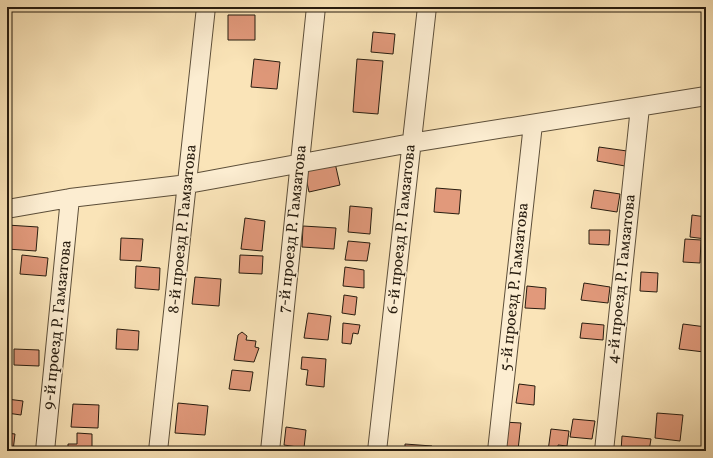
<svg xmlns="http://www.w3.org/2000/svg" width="713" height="458" font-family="Vollkorn,serif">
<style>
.building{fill:#e1997b;stroke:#271c0f}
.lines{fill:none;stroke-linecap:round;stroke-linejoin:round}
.minor-casing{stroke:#5c4e39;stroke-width:20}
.minor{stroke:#fcedd1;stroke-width:18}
.labels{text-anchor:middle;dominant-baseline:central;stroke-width:3;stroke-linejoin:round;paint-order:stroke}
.street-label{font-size:16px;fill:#271c0f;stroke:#fcedd1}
</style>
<rect width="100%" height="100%" fill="#fae4b8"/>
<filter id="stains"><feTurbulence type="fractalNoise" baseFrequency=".005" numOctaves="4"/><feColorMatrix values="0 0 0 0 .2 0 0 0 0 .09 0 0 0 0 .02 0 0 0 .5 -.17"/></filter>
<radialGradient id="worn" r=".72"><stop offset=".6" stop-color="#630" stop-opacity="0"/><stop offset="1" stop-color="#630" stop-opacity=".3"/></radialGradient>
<path class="building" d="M228,15H255V40H228Z
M373,32L395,34L393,54L371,52Z
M254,59L280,62L277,89L251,87Z
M357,59L383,61L378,114L353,112Z
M599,147L627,151L625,166L597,161Z
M335,163L340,185L309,192L304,169Z
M436,188L461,190L459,214L434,212Z
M594,190L620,194L617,212L591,208Z
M350,206L372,208L370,234L348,232Z
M692,215L706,217V239L690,237Z
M245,218L265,221L262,251L241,249Z
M7,225L38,227L36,251L7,249Z
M303,226L336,228L334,249L302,247Z
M589,230H610L609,245L589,244Z
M121,238L143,239L141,261L120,260Z
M685,239L701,240L700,263L683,262Z
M348,241L370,243L367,261L345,260Z
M22,255L48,258L46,276L20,274Z
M240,255L263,256L262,274L239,273Z
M136,266L160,268L159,290L135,288Z
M345,267L364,270V288L343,286Z
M641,272L658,273L657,292L640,291Z
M195,277L221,279L219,306L192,304Z
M584,283L610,287L608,303L581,300Z
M527,286L546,288L545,309L525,308Z
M344,295L357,297L355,315L342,313Z
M308,313L331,316L328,340L304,338Z
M343,323L360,325L358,334L353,333L351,344L342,343Z
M582,323L604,325L603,340L580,338Z
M683,324L706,327L704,352L679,349Z
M117,329L139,331L138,350L116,349Z
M242,332L247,336L246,340L256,341L255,347L259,348L254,362L234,360L238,335Z
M14,349L39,350V366L14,365Z
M302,357L326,359L324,387L306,385L308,370L301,369Z
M232,370L253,372L250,391L229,389Z
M519,384L535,386L534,405L516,403Z
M7,399L23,401L21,415L7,413Z
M178,403L208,406L205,435L175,433Z
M73,404L99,405L98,428L71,427Z
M657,413L683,415L680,441L655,438Z
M573,419L595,421L592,439L570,437Z
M503,422L521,423L518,450L500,448Z
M286,427L306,430L304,448L284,445Z
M551,429L569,431L567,446L558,445V451H548Z
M7,433L15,434L13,451H7Z
M77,433L92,434V451H68V444H77Z
M622,436L651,439L649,451H621Z
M405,444L432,446L431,451H405Z"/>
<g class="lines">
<defs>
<path id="minor" d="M7,209L70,198L188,184L411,143L706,96
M45,451L70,198
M158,451L206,7
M270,451L316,7
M377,451L427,7
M497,451L533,124
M604,451L640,107"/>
</defs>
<use href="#minor" class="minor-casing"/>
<use href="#minor" class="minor"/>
</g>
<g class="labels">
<g class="street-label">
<text transform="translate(183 229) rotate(-84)">8-й проезд Р. Гамзатова</text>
<text transform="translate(293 229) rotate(-84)">7-й проезд Р. Гамзатова</text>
<text transform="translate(402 229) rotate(-84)">6-й проезд Р. Гамзатова</text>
<text transform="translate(622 279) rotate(-84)">4-й проезд Р. Гамзатова</text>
<text transform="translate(515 287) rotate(-84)">5-й проезд Р. Гамзатова</text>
<text transform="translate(58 325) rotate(-84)">9-й проезд Р. Гамзатова</text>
</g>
</g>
<rect width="713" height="458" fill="none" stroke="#fae4b8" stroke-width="24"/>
<rect x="8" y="8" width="697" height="442" fill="none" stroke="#271c0f" stroke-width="2"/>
<rect x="12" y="12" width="689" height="434" fill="none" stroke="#271c0f"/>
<rect width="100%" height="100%" filter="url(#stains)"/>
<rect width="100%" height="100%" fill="url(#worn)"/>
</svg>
